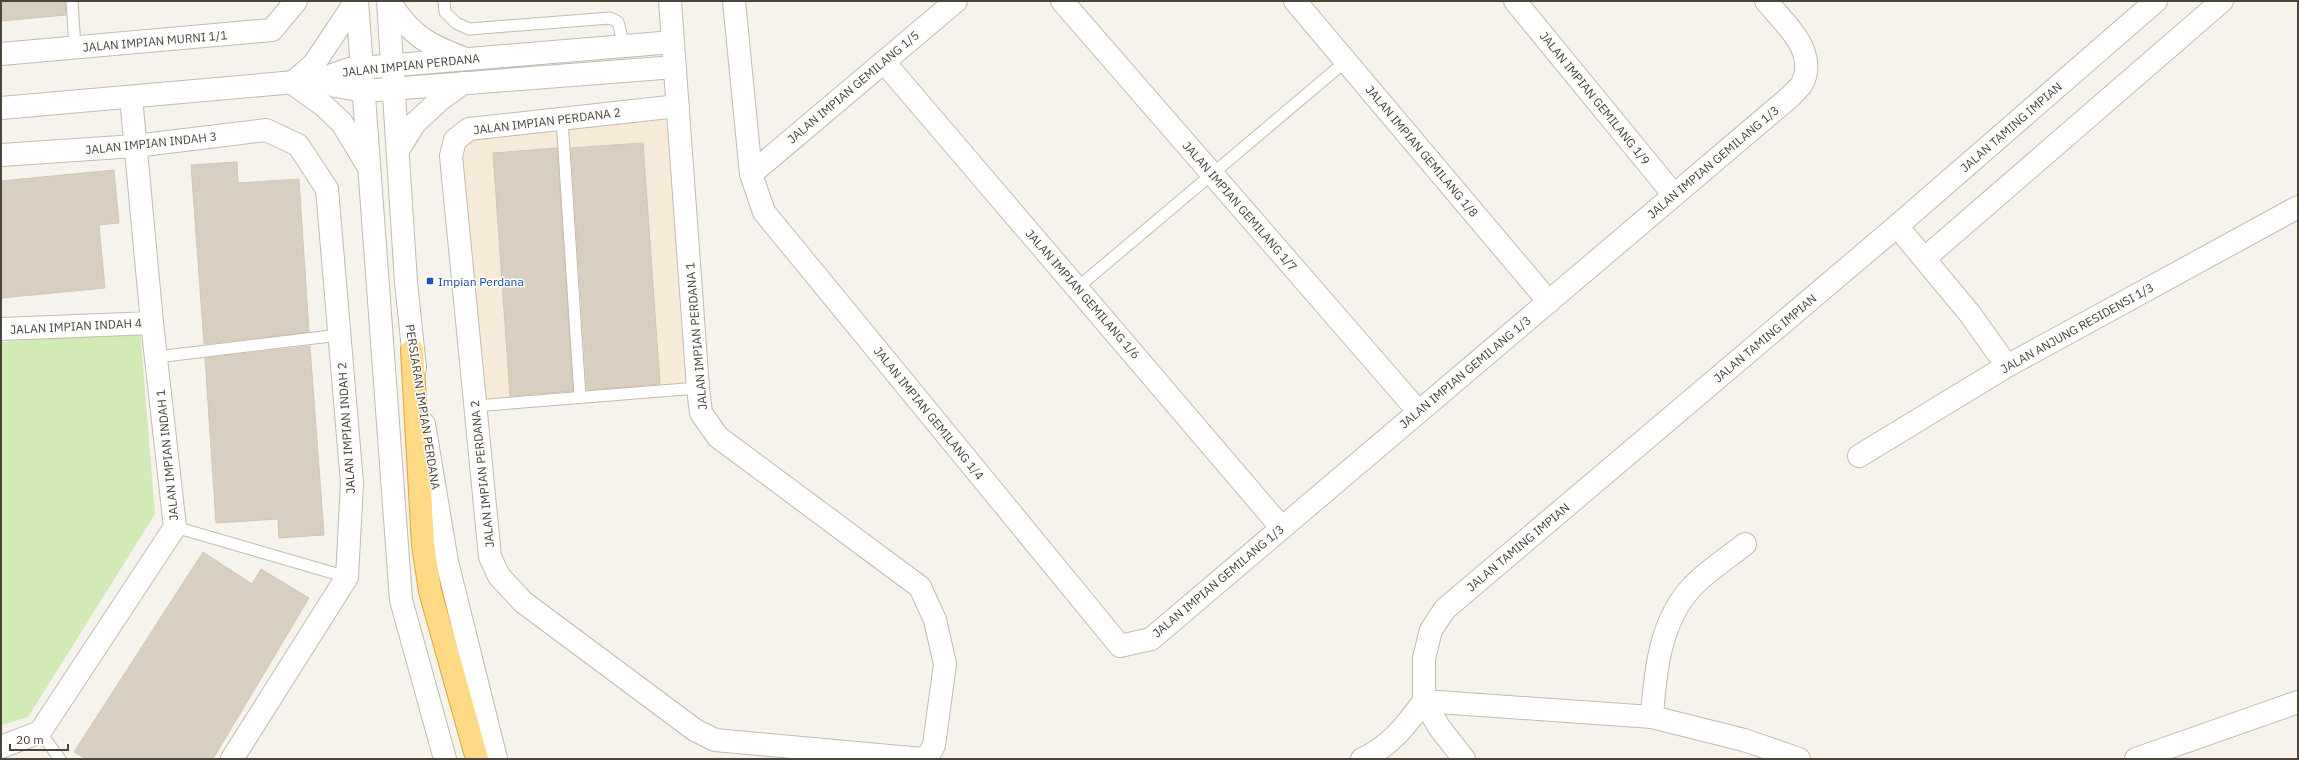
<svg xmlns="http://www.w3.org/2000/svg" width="2299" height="760" font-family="'IBM Plex Sans',sans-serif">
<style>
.commercial{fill:#f7ead8}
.green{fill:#d2eab5}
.building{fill:#d8cfc1;stroke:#d3c7b4}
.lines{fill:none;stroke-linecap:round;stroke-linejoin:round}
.service-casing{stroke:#c2bbae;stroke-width:13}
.minor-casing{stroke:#c2bbae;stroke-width:24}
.tertiary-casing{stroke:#c2bbae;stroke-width:24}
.trunk-casing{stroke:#e0a43c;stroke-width:24}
.service{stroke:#fff;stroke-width:11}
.minor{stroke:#fff;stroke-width:22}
.tertiary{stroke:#fff;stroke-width:22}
.trunk{stroke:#ffd985;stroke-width:22}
.transit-dot{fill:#1a4fb4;stroke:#fff;stroke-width:1.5}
.labels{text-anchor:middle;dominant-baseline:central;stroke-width:3;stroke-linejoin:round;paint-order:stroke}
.street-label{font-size:12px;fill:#4b4439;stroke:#fff}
.transit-label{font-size:12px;fill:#164399;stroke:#fff;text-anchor:start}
</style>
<rect width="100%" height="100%" fill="#f6f3ec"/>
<path class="commercial" d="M669,115L692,384L482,400L460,159L465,145L476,135Z"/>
<path class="green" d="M140,329L155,514L28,717L1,725V342Z"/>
<path class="building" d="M1,1H65L66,15L1,21Z
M643,143L660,384L587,390L571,148Z
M557,148L573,391L510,396L493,153Z
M237,162L238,183L299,179L309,332L204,344L191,165Z
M114,170L119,223L99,225L105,288L1,298V181Z
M310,346L324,535L279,538L278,519L216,523L205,358Z
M203,552L252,584L261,569L309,598L213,759H86L74,752Z"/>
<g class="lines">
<defs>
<path id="service" d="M72,1L75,48
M444,1L445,12L456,23L469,29L610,18L618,22L624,46
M562,119L580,397
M1077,288L1346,61
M157,357L339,335
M475,406L698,388
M175,527L347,577
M40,732L60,759"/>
<path id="minor" d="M670,1L698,388L701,413L718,437L920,587L935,620L945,664L934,745L930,753L922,759L715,740L695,730L523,602L499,576L490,557L451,156L455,140L469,129L678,106
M734,1L751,174L764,212L1120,646L1151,639L1791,96C1794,92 1801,87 1803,82C1817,50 1784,23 1766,1
M1062,1L1418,411
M1295,1L1549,302
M1515,1L1674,195
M1,54L272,30L296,1
M884,62L1281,527
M318,80L336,86L364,91L675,67
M1,108L318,80L349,69L673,42
M1,155L135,146L266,130L298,145L327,189L352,483L347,577L232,759
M751,174L956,1
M1897,226L1970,314L2007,366
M1925,258L2222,1
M1,329L152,323
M1859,456L2007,366L2298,207
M1424,701L1652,717L1744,740L1799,759
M1652,717C1655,672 1660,620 1693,586C1708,570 1728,558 1745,544
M1,747L40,732L175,527L152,323L131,97
M2136,759L2298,702"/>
<path id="tertiary" d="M356,1L314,64L292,83L323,105L342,123L368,166
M357,1L401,600L445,759
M388,1L406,282L415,368
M389,1C411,36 428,45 466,59
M398,150L415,123L441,99L463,83
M424,424L447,562L496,759
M1362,759C1390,747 1407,724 1424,701
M1464,759L1439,727L1424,701V658L1431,630L1445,609L1897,226L2156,1"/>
<path id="trunk" d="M412,350L423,545L430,591L477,759"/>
</defs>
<use href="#service" class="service-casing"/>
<use href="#minor" class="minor-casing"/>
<use href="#tertiary" class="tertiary-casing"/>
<use href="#trunk" class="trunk-casing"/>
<use href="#service" class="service"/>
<use href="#minor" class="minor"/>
<use href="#tertiary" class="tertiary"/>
<use href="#trunk" class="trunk"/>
</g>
<rect class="transit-dot" x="426" y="277" width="8" height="8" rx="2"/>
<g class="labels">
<g class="street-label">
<text transform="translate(155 41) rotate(-5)">JALAN IMPIAN MURNI 1/1</text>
<text transform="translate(411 65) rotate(-6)">JALAN IMPIAN PERDANA</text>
<text transform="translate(853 87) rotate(-40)">JALAN IMPIAN GEMILANG 1/5</text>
<text transform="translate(1595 98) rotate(51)">JALAN IMPIAN GEMILANG 1/9</text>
<text transform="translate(547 121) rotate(-7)">JALAN IMPIAN PERDANA 2</text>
<text transform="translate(2011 127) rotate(-41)">JALAN TAMING IMPIAN</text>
<text transform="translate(151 143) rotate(-6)">JALAN IMPIAN INDAH 3</text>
<text transform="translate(1422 151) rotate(50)">JALAN IMPIAN GEMILANG 1/8</text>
<text transform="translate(1713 162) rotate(-40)">JALAN IMPIAN GEMILANG 1/3</text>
<text transform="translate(1240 206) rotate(49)">JALAN IMPIAN GEMILANG 1/7</text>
<text transform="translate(1083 294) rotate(49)">JALAN IMPIAN GEMILANG 1/6</text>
<text transform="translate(76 326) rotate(-3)">JALAN IMPIAN INDAH 4</text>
<text transform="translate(2077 328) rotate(-29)">JALAN ANJUNG RESIDENSI 1/3</text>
<text transform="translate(696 336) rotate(-95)">JALAN IMPIAN PERDANA 1</text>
<text transform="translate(1765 338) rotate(-40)">JALAN TAMING IMPIAN</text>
<text transform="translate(1465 372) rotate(-40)">JALAN IMPIAN GEMILANG 1/3</text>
<text transform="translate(423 407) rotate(81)">PERSIARAN IMPIAN PERDANA</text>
<text transform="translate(929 413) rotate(51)">JALAN IMPIAN GEMILANG 1/4</text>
<text transform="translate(346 428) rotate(-94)">JALAN IMPIAN INDAH 2</text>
<text transform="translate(167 455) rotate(-96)">JALAN IMPIAN INDAH 1</text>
<text transform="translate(482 474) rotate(-96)">JALAN IMPIAN PERDANA 2</text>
<text transform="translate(1518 547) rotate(-40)">JALAN TAMING IMPIAN</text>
<text transform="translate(1218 581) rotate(-40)">JALAN IMPIAN GEMILANG 1/3</text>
</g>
<g class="transit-label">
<text x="438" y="281">Impian Perdana</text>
</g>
</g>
<rect width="2299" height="760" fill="none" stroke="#4b4439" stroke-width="4"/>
<path d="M10 744v6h58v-6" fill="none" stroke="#4b4439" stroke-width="2"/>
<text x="16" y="744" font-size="12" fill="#4b4439" stroke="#ffffff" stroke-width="3" paint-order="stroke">20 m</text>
</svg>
